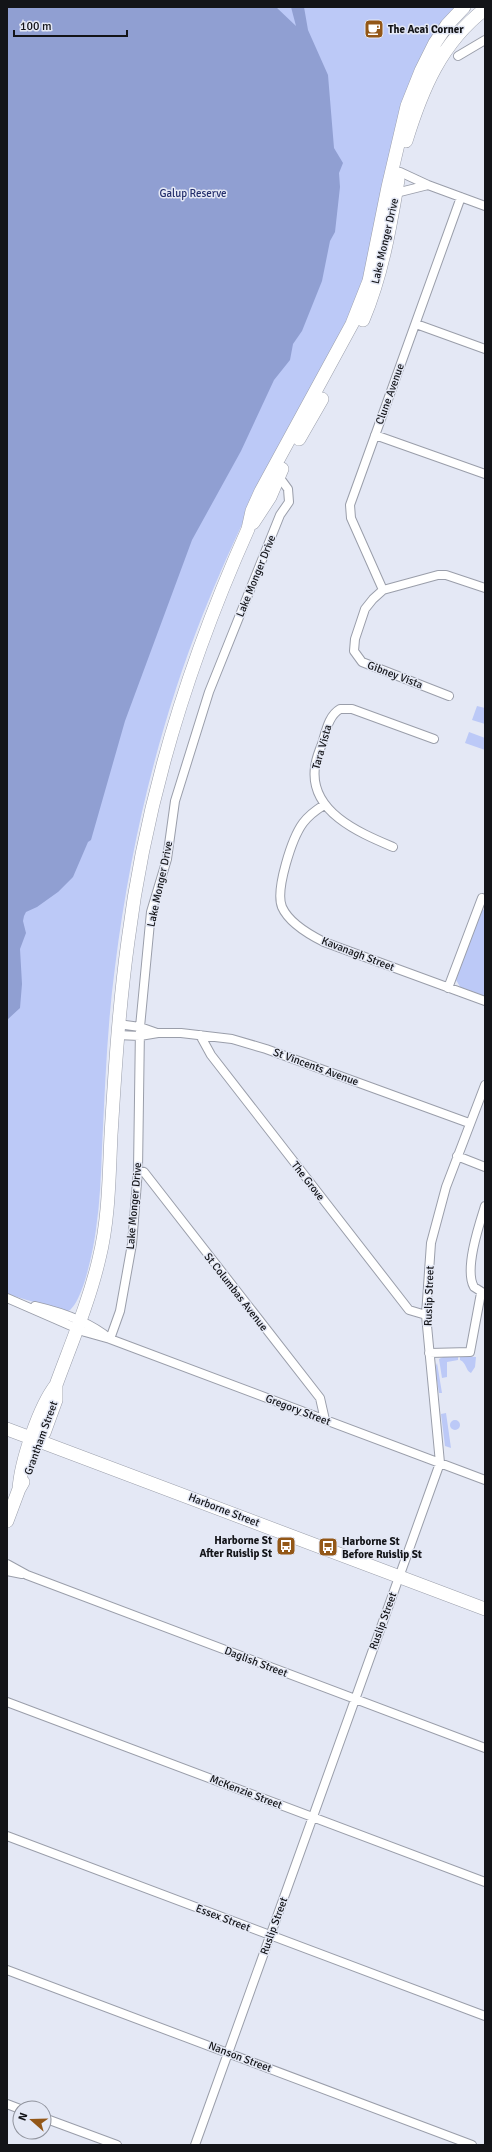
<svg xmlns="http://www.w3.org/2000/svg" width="492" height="2152" font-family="Signika,sans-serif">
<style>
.green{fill:#bcc9f7}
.water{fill:#909fd2}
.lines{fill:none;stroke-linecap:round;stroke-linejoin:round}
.minor-casing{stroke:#9a9eaa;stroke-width:10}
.primary-casing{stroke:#9a9eaa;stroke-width:14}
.minor{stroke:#fff;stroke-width:8}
.primary{stroke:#fff;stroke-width:13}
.labels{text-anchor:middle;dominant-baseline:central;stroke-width:3;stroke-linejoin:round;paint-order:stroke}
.poi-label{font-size:11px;font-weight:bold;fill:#131418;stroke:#e4e8f5;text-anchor:start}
.park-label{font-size:11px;fill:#242f6c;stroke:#e4e8f5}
.street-label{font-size:11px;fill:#131418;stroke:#e4e8f5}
</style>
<rect width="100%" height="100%" fill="#e4e8f5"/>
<path class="green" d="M7,7H456L421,59L365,280L356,302C302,405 246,506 203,614C158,727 130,847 115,967C107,1027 105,1088 102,1148C101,1175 100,1202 96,1229C94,1246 83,1305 67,1312L7,1294Z
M477,706L485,708V724L472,720Z
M469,732L485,738V750L465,743Z
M485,909V998L462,990L456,980L479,912Z
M445,1356H458V1360L447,1362V1377L442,1378L439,1359Z
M460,1356L476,1357L475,1367L471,1373C465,1370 467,1363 460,1360Z
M437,1363L442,1393H439L435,1368Z
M446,1413L451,1448L445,1446L441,1414Z
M450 1425a5 5 0 1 1 10 0a5 5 0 1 1-10 0Z"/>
<path class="water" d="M7,7H276L296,26L291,7H304L308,30L328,75L334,148L343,163L339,173L340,187L335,232L330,241L322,281L302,331L293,344L290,360L274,380L241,451L192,540L125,721L91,840L88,842L73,877L58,892L37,907L26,912L24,916L23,921L26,933L20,949L22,984L20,1008L7,1020Z"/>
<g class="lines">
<defs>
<path id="minor" d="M458,56L485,40
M400,172L428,185L485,206
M396,193L428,185
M416,324L485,349
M375,435L485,474
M383,590L351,518L350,505L461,197
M449,696L362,662L354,651L355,639L365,609L373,599L383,590L438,575H446L485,588
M324,805C316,810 309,815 303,823C292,838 275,890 282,907C289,923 310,935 324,942L485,1001
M393,847C360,833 309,812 315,767C316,759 319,751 322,744C326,732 328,716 340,709H352L434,739
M448,988L482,898
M118,1024L140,1027L157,1033
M117,1035L140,1036L158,1033H181L232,1039L266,1049L469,1123
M200,1035L211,1055L409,1310L426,1315
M457,1156L485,1167
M138,1170L144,1172L320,1398L325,1420
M485,1206C479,1225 464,1270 474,1287L485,1294
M7,1298L85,1332L110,1339L485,1480
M35,1306C61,1312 89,1321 110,1339
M110,1339L120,1311L132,1244L138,1170L140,1027L151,912L167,859L175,801L209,692L280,515L289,502L288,489L277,474
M429,1353L470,1352L481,1293
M7,1564L27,1575L485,1748
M7,1571L22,1574
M7,1702L485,1882
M7,1836L485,2016
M7,1970L472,2145
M7,2104L20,2109
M44,2118L117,2145
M195,2145L440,1463L426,1315L431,1243L446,1187L485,1085"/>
<path id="primary" d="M406,141C422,89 441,43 485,9
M363,320C382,275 390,228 398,180
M299,439L322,399
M253,523L270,497L282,469
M7,1429L485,1609
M44,1433L56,1400V1385
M19,1489C21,1461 39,1407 56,1385C71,1344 89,1302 99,1259C109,1219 109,1176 111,1135C115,1070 119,1006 128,941C146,797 189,661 248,529L252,511L261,491L352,324L369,281L388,187L407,106L421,71L435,43L447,25L464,7
M7,1521L19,1489L23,1482"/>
</defs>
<use href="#minor" class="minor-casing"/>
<use href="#primary" class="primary-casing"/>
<use href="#minor" class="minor"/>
<use href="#primary" class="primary"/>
</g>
<defs>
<symbol id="cafe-square" viewBox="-11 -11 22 22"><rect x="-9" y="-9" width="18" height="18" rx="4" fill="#935717" stroke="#e4e8f5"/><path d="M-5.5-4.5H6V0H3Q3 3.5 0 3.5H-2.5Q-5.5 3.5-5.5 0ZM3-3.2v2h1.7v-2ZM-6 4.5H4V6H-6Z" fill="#fff"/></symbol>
<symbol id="bus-square" viewBox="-11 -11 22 22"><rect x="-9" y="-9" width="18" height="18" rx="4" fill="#935717" stroke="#e4e8f5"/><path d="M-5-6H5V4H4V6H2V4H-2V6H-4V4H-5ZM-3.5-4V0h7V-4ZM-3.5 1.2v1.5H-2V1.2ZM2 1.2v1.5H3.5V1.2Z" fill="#fff"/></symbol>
</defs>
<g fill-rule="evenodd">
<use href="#cafe-square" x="363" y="18" width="22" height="22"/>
<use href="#bus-square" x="275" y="1535" width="22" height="22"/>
<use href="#bus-square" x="317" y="1536" width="22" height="22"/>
</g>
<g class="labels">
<g class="poi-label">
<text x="388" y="29">The Acai Corner</text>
<text x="272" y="1540" text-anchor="end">Harborne St<tspan x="272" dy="13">After Ruislip St</tspan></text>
<text x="342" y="1541">Harborne St<tspan x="342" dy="13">Before Ruislip St</tspan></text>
</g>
<g class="park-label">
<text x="193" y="193">Galup Reserve</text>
</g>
<g class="street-label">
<text transform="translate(385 241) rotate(-77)">Lake Monger Drive</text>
<text transform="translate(390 394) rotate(-70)">Clune Avenue</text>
<text transform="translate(256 576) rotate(-68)">Lake Monger Drive</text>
<text transform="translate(395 675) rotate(21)">Gibney Vista</text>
<text transform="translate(322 747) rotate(-74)">Tara Vista</text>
<text transform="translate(160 884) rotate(-78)">Lake Monger Drive</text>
<text transform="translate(358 954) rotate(21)">Kavanagh Street</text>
<text transform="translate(316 1067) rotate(20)">St Vincents Avenue</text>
<text transform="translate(308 1181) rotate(52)">The Grove</text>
<text transform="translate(134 1206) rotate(-85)">Lake Monger Drive</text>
<text transform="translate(236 1292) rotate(52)">St Columbas Avenue</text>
<text transform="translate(429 1296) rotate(-88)">Ruslip Street</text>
<text transform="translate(298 1410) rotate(21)">Gregory Street</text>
<text transform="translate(41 1438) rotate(-70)">Grantham Street</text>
<text transform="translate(224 1510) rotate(21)">Harborne Street</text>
<text transform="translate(383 1621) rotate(-70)">Ruslip Street</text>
<text transform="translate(256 1662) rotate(21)">Daglish Street</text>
<text transform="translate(246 1792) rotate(21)">McKenzie Street</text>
<text transform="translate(223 1918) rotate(21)">Essex Street</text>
<text transform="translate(274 1926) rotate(-70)">Ruslip Street</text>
<text transform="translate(240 2057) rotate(21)">Nanson Street</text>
</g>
</g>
<rect width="492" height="2152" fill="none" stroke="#131418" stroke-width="16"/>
<g transform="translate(32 2120) rotate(290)"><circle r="19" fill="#e4e8f5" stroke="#90939d"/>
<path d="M0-3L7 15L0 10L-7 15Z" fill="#935717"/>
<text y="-6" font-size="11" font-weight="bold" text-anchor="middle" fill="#131418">N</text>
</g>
<path d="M14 30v6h113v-6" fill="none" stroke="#131418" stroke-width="2"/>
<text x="20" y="30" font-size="12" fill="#131418" stroke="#e4e8f5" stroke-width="3" paint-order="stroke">100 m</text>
</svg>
